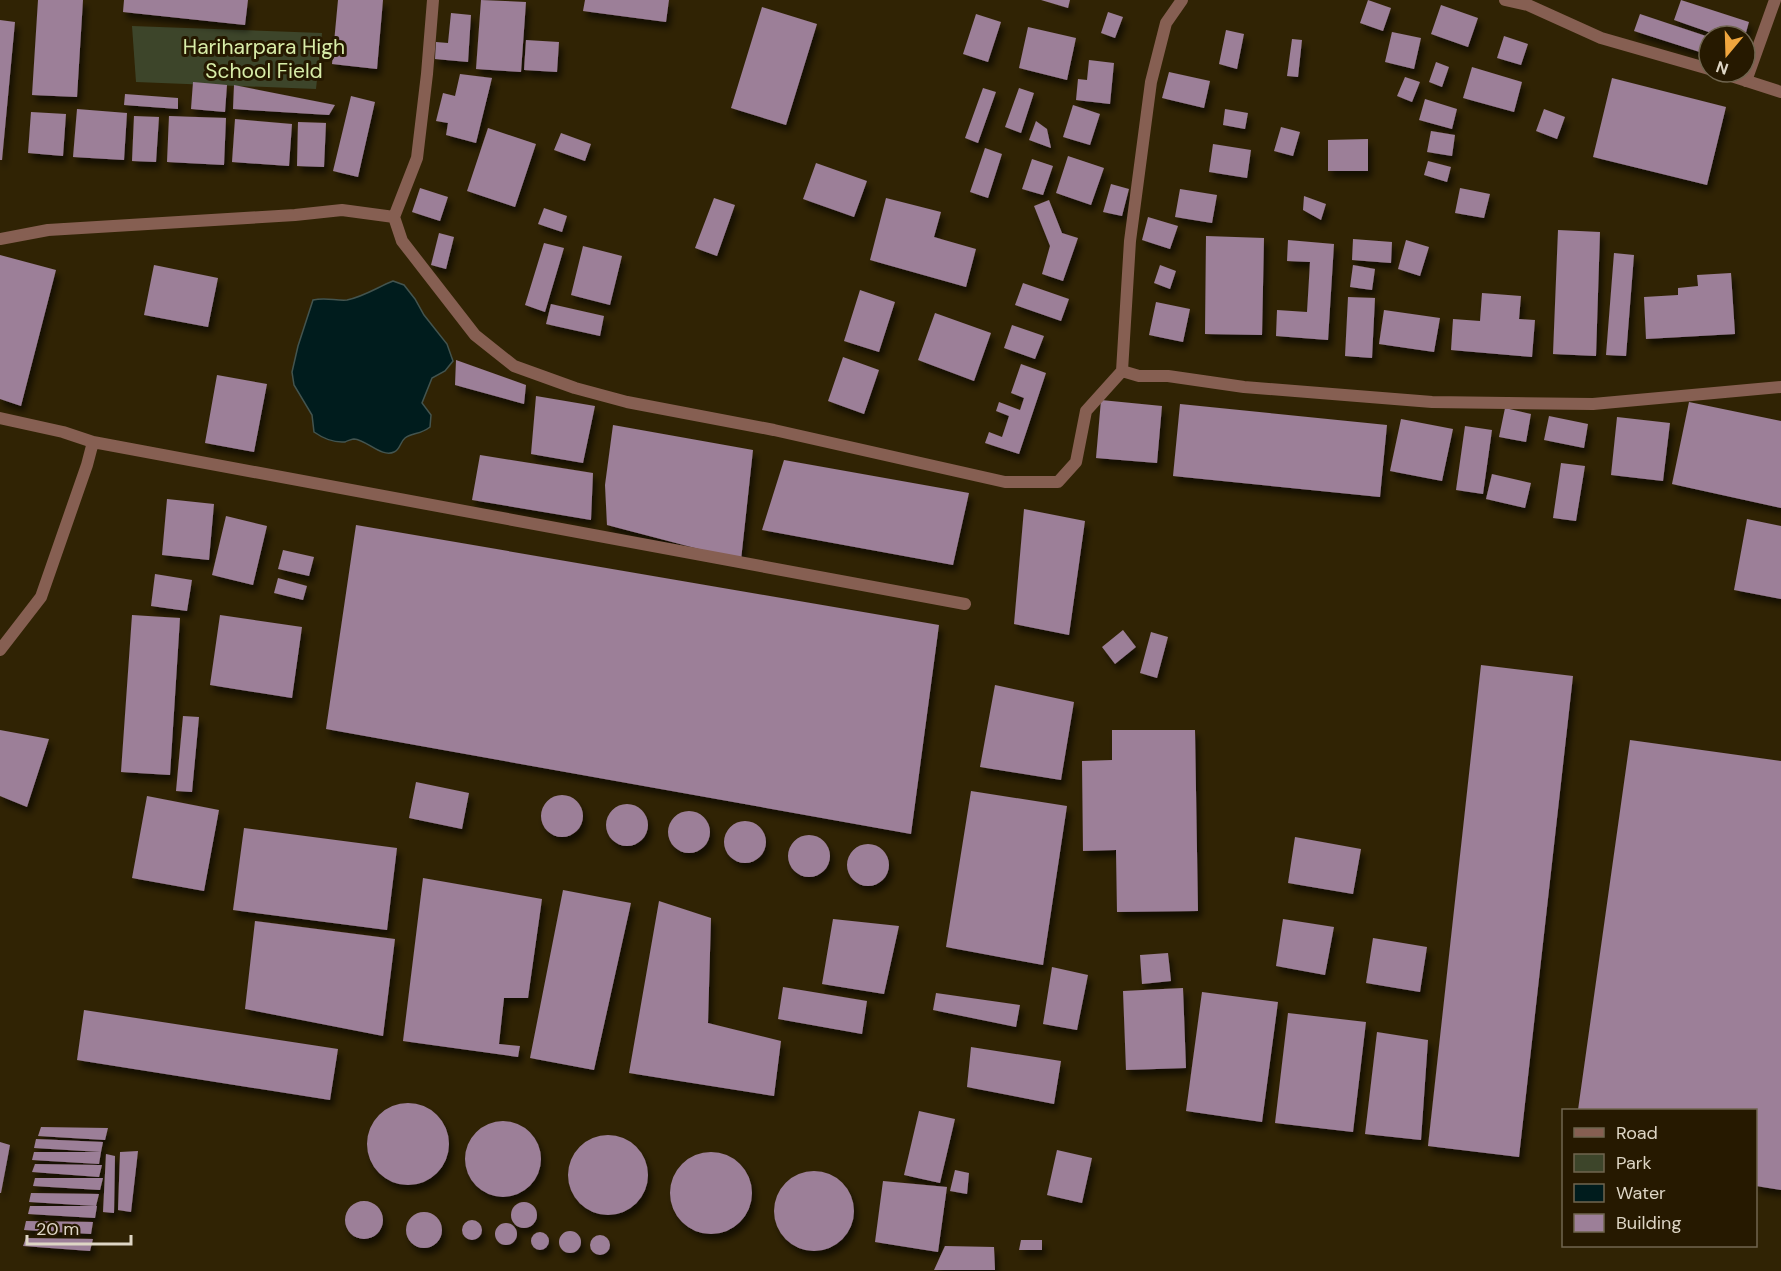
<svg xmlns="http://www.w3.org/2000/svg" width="1781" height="1271" font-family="'DM Sans',sans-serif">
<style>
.green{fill:#3d452a}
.water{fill:#001c1d;stroke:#43544f;stroke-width:1.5}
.building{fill:#9c7f98;filter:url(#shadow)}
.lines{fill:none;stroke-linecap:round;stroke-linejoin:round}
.street{stroke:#865f52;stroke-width:12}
.labels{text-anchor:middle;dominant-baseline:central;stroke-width:6;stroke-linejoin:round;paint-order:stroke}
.park-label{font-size:21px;fill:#d8eda8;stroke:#261900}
</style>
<defs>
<filter id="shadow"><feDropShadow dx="3.5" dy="6" stdDeviation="3" flood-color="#0009"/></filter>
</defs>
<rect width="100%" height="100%" fill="#302304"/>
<path class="green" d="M132,26L322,33L316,89L136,82Z"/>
<path class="water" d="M393,281L404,285L415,299L424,315L447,344L453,361L445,371L432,378L422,403L431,415L430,427C420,435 413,432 405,438C400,442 400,450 394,452C382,458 367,440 354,439C353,439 346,441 345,442C333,443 324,439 314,432L312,415L294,385L292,372L298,346L313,300C326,297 336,301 347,300C363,297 378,287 393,281Z"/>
<path class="building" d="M38,0H83L77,97L32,95Z
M124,0H248L245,25L123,12Z
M338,0H383L377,69L332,64Z
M481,0L526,2L521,72L476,69Z
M585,0H669L666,22L583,11Z
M1041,0H1070L1068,8Z
M1368,0L1391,8L1383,31L1360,23Z
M1681,0L1749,22L1745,36H1720L1674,20Z
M1441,5L1478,18L1468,47L1431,34Z
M762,7L817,24L786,125L731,108Z
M1108,12L1123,17L1115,38L1101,33Z
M451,13L471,15L468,62L435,59L436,42L448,43Z
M976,14L1001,22L988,62L963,54Z
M1640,14L1709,37V55L1634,31Z
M0,20L15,22L2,160H0Z
M1028,27L1076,38L1067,80L1019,68Z
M1226,30L1244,34L1237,69L1219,64Z
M1392,32L1421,38L1414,69L1385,62Z
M1504,36L1528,44L1521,65L1497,58Z
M1292,39L1302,40L1298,77L1287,76Z
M526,40L559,42L557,72L524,70Z
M1089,60L1114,63L1110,104L1076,100L1078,79L1087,80Z
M1436,62L1449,67L1442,87L1429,82Z
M1472,67L1522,82L1514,112L1463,98Z
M1169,72L1210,81L1204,108L1162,98Z
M460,74L492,78L476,143L446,135L448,123L436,121L443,93L455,96Z
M1405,77L1420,82L1412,102L1397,96Z
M1612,78L1726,107L1707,185L1593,157Z
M193,82L227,85L225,112L191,109Z
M234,85L335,105L329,115L233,109Z
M983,88L996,92L978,143L965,138Z
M1019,88L1034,93L1021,133L1005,127Z
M125,94L178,98V109L124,105Z
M351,96L375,102L358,177L333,171Z
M1425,99L1457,109L1452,129L1419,120Z
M1073,105L1100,114L1090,145L1063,137Z
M77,109L127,113L124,160L73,157Z
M1225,109L1248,113L1245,129L1223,125Z
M1544,109L1565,117L1557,139L1536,131Z
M31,112L66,114L63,156L28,153Z
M134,116L159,117L156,162L132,161Z
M169,116L226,118L224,165L167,162Z
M235,119L292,124L289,166L232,162Z
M1036,121L1047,129L1051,148L1029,140Z
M298,122L326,123L324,167L297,166Z
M1281,127L1300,132L1293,156L1274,151Z
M488,128L536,144L515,207L467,191Z
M1431,131L1455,135L1452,156L1427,152Z
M561,133L591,144L585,161L554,150Z
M1368,139V171H1328V140Z
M1213,144L1251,150L1247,178L1209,172Z
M985,148L1002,154L988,198L970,192Z
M1068,156L1104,168L1091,205L1056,193Z
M1032,159L1053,166L1043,195L1022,189Z
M1428,161L1451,167L1447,182L1424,175Z
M816,163L867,181L854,217L803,199Z
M1111,184L1129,189L1122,216L1103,212Z
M420,188L448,197L440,221L412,212Z
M1460,188L1490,194L1484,218L1455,213Z
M1180,189L1217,195L1212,223L1175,217Z
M1304,196L1326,204L1321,220L1303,210Z
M714,198L735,205L717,256L695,248Z
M886,198L941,212L934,237L976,249L966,287L870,260Z
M1049,200L1062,233L1078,238L1063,281L1042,274L1050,246L1034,206Z
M544,208L567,216L562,232L538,224Z
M1148,217L1178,226L1170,249L1142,240Z
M1558,230L1600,232L1596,356L1553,354Z
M439,233L454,237L446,269L431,265Z
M1206,236L1264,238L1262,335L1205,334Z
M1353,239L1392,242L1391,263L1352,260Z
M1288,240L1334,244L1328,340L1276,336L1277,310L1307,312L1310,262L1287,261Z
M1406,240L1429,247L1420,276L1398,269Z
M544,243L564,248L545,312L525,305Z
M583,246L622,256L610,305L571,295Z
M1614,253L1634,255L1626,356L1606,355Z
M0,255L56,270L21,406L0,399Z
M154,265L218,278L208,327L144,315Z
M1160,265L1176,271L1170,289L1154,283Z
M1353,265L1375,269L1372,290L1350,287Z
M1731,273L1735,334L1646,339L1644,297L1678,295V288L1698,286L1697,275Z
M1023,283L1069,299L1061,321L1015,305Z
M860,290L895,302L879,352L844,341Z
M1482,293L1521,296L1519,319L1535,320L1532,357L1451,350L1453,319L1480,321Z
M1348,297L1375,298L1372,358L1345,356Z
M1156,302L1190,309L1183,342L1149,335Z
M551,304L604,316L600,336L546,324Z
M1384,310L1440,318L1434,352L1379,344Z
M935,313L991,333L974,381L918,360Z
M1012,325L1044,336L1035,359L1004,348Z
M843,357L879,370L864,414L828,401Z
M456,360L526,385L524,404L455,385Z
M1021,364L1046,373L1019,454L985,443L989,432L1002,437L1009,416L996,411L999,402L1020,410L1024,398L1011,393Z
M217,375L267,384L254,452L205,443Z
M536,396L595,406L583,463L531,454Z
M1101,400L1162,406L1157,463L1096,458Z
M1689,402L1781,421V508L1672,484Z
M1180,404L1387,425L1380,497L1173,476Z
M1505,408L1531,414L1526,442L1499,437Z
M1549,416L1588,424L1584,448L1544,440Z
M1617,417L1670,423L1663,481L1611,475Z
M1401,419L1453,429L1442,481L1390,471Z
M613,425L753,450L741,560L607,525L605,485Z
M1465,426L1492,430L1483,494L1456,490Z
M480,455L593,473L591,520L472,500Z
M784,460L969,493L953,565L762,530Z
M1561,463L1585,466L1576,521L1553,518Z
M1492,474L1531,483L1525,508L1486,499Z
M167,499L214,504L209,560L162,555Z
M1024,509L1085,521L1069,635L1014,624Z
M226,516L267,526L253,585L212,575Z
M1747,519L1781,526V599L1734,590Z
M356,525L939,625L911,834L326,729Z
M283,550L314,557L309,576L278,569Z
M155,574L192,580L187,611L151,606Z
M278,578L307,586L303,600L274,593Z
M132,615L180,618L170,775L121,772Z
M220,615L302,627L292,698L210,685Z
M1123,630L1136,647L1115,664L1102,647Z
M1151,632L1168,637L1157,678L1140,673Z
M1481,665L1573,676L1519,1157L1428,1146Z
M995,685L1074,702L1061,780L980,767Z
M183,716L199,717L192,792L176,791Z
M0,730L49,739L27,807L0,796Z
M1112,730H1195L1198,911L1117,912L1116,850L1083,851L1082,761L1112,760Z
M1630,740L1781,761V1190L1756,1186V1110H1578Z
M416,782L469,793L462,829L409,818Z
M971,791L1067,806L1043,965L946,947Z
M541 816a21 21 0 1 1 42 0a21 21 0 1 1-42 0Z
M147,796L219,810L204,891L132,878Z
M606 825a21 21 0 1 1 42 0a21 21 0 1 1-42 0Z
M668 832a21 21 0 1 1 42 0a21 21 0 1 1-42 0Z
M724 842a21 21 0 1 1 42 0a21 21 0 1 1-42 0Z
M244,828L397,848L387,930L233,910Z
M788 856a21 21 0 1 1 42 0a21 21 0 1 1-42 0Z
M1295,837L1361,849L1353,894L1288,883Z
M847 865a21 21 0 1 1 42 0a21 21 0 1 1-42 0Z
M423,878L542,899L528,998H504L499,1044L520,1046L518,1057L403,1041Z
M563,890L631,903L594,1070L530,1058Z
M659,901L711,918L708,1023L781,1041L774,1096L629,1073Z
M833,919L899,926L884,994L822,984Z
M1283,919L1334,927L1325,975L1276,966Z
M255,921L395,939L383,1036L245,1009Z
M1373,938L1427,947L1420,992L1366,983Z
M1168,953L1171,981L1142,984L1140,955Z
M1052,967L1088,975L1077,1030L1043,1024Z
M783,987L867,1001L862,1034L778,1019Z
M1183,988L1186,1068L1126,1070L1123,991Z
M1202,992L1278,1002L1262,1122L1186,1111Z
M936,993L1020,1005L1016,1027L933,1010Z
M84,1010L338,1049L330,1100L77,1060Z
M1288,1013L1366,1022L1353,1132L1275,1123Z
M1377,1032L1428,1040L1421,1140L1365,1134Z
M971,1047L1061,1061L1054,1104L967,1087Z
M367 1144a41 41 0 1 1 82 0a41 41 0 1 1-82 0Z
M919,1111L955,1119L940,1183L904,1175Z
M465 1159a38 38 0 1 1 76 0a38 38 0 1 1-76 0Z
M41,1127L108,1128L105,1140L38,1136Z
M568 1175a40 40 0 1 1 80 0a40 40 0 1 1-80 0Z
M36,1139L103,1142L101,1152L34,1148Z
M0,1142L10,1145L1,1193H0Z
M1057,1150L1092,1158L1082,1203L1047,1195Z
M138,1151L131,1212L118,1210L120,1152Z
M670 1193a41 41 0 1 1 82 0a41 41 0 1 1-82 0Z
M34,1152H101L99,1164L32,1160Z
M106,1154L115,1156L114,1213L103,1212Z
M35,1164L98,1165H102L99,1177L32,1172Z
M955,1170L969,1173L967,1194L950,1191Z
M774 1211a40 40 0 1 1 80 0a40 40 0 1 1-80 0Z
M35,1178H103L100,1190L33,1186Z
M883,1181L947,1187L938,1252L875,1242Z
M31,1193L99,1194L96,1206L29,1202Z
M345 1220a19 19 0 1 1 38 0a19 19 0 1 1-38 0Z
M511 1215a13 13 0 1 1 26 0a13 13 0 1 1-26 0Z
M30,1206H97L95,1218L28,1214Z
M406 1230a18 18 0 1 1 36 0a18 18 0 1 1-36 0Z
M462 1230a10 10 0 1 1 20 0a10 10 0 1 1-20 0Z
M26,1221L93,1222L91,1234L24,1230Z
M495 1234a11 11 0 1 1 22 0a11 11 0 1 1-22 0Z
M559 1242a11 11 0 1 1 22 0a11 11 0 1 1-22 0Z
M531 1241a9 9 0 1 1 18 0a9 9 0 1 1-18 0Z
M590 1245a10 10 0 1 1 20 0a10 10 0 1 1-20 0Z
M26,1238L93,1239L90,1251L23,1246Z
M1021,1240H1042V1250H1019Z
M945,1246L994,1247L995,1270H934Z"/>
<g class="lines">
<path class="street" d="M1505,0L1528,5L1601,38L1709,69
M1719,72L1781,92
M1746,81L1775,0
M394,217L417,158L427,74L433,0
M0,239L48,230L295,215L342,210L394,217L402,241L475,335L514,366L575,388L627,402L774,430L1005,482H1058L1076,462L1086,411L1122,371L1139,376H1168L1244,387L1432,402L1593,404L1781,387
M1122,371L1130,241L1151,82L1166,23L1182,0
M0,418L63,432L93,442L87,465L41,597L0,650
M93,442L965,604"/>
</g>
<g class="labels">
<g class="park-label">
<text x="264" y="47">Hariharpara High<tspan x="264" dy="24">School Field</tspan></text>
</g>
</g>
<rect x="1562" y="1109" width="195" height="138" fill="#261900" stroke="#70654f" stroke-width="1.5"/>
<rect x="1574" y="1128" width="30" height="9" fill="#865f52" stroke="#70654f" stroke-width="1.5"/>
<text x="1616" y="1139" font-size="18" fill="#ded6c5">Road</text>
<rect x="1574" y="1154" width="30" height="18" fill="#3d452a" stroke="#70654f" stroke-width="1.5"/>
<text x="1616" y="1169" font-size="18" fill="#ded6c5">Park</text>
<rect x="1574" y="1184" width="30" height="18" fill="#001c1d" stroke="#70654f" stroke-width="1.5"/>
<text x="1616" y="1199" font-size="18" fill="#ded6c5">Water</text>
<rect x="1574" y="1214" width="30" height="18" fill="#9c7f98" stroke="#70654f" stroke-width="1.5"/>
<text x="1616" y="1229" font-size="18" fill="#ded6c5">Building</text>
<g transform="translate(1727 54) rotate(199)"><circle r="28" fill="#261900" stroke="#70654f" stroke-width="1.5"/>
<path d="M0-4.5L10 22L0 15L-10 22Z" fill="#f0a63e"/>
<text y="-9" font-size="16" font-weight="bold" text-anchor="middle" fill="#ded6c5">N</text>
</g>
<path d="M27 1235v9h104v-9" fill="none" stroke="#ded6c5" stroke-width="3"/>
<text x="36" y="1235" font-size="18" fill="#ded6c5" stroke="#261900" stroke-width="4.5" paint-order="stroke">20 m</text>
</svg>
